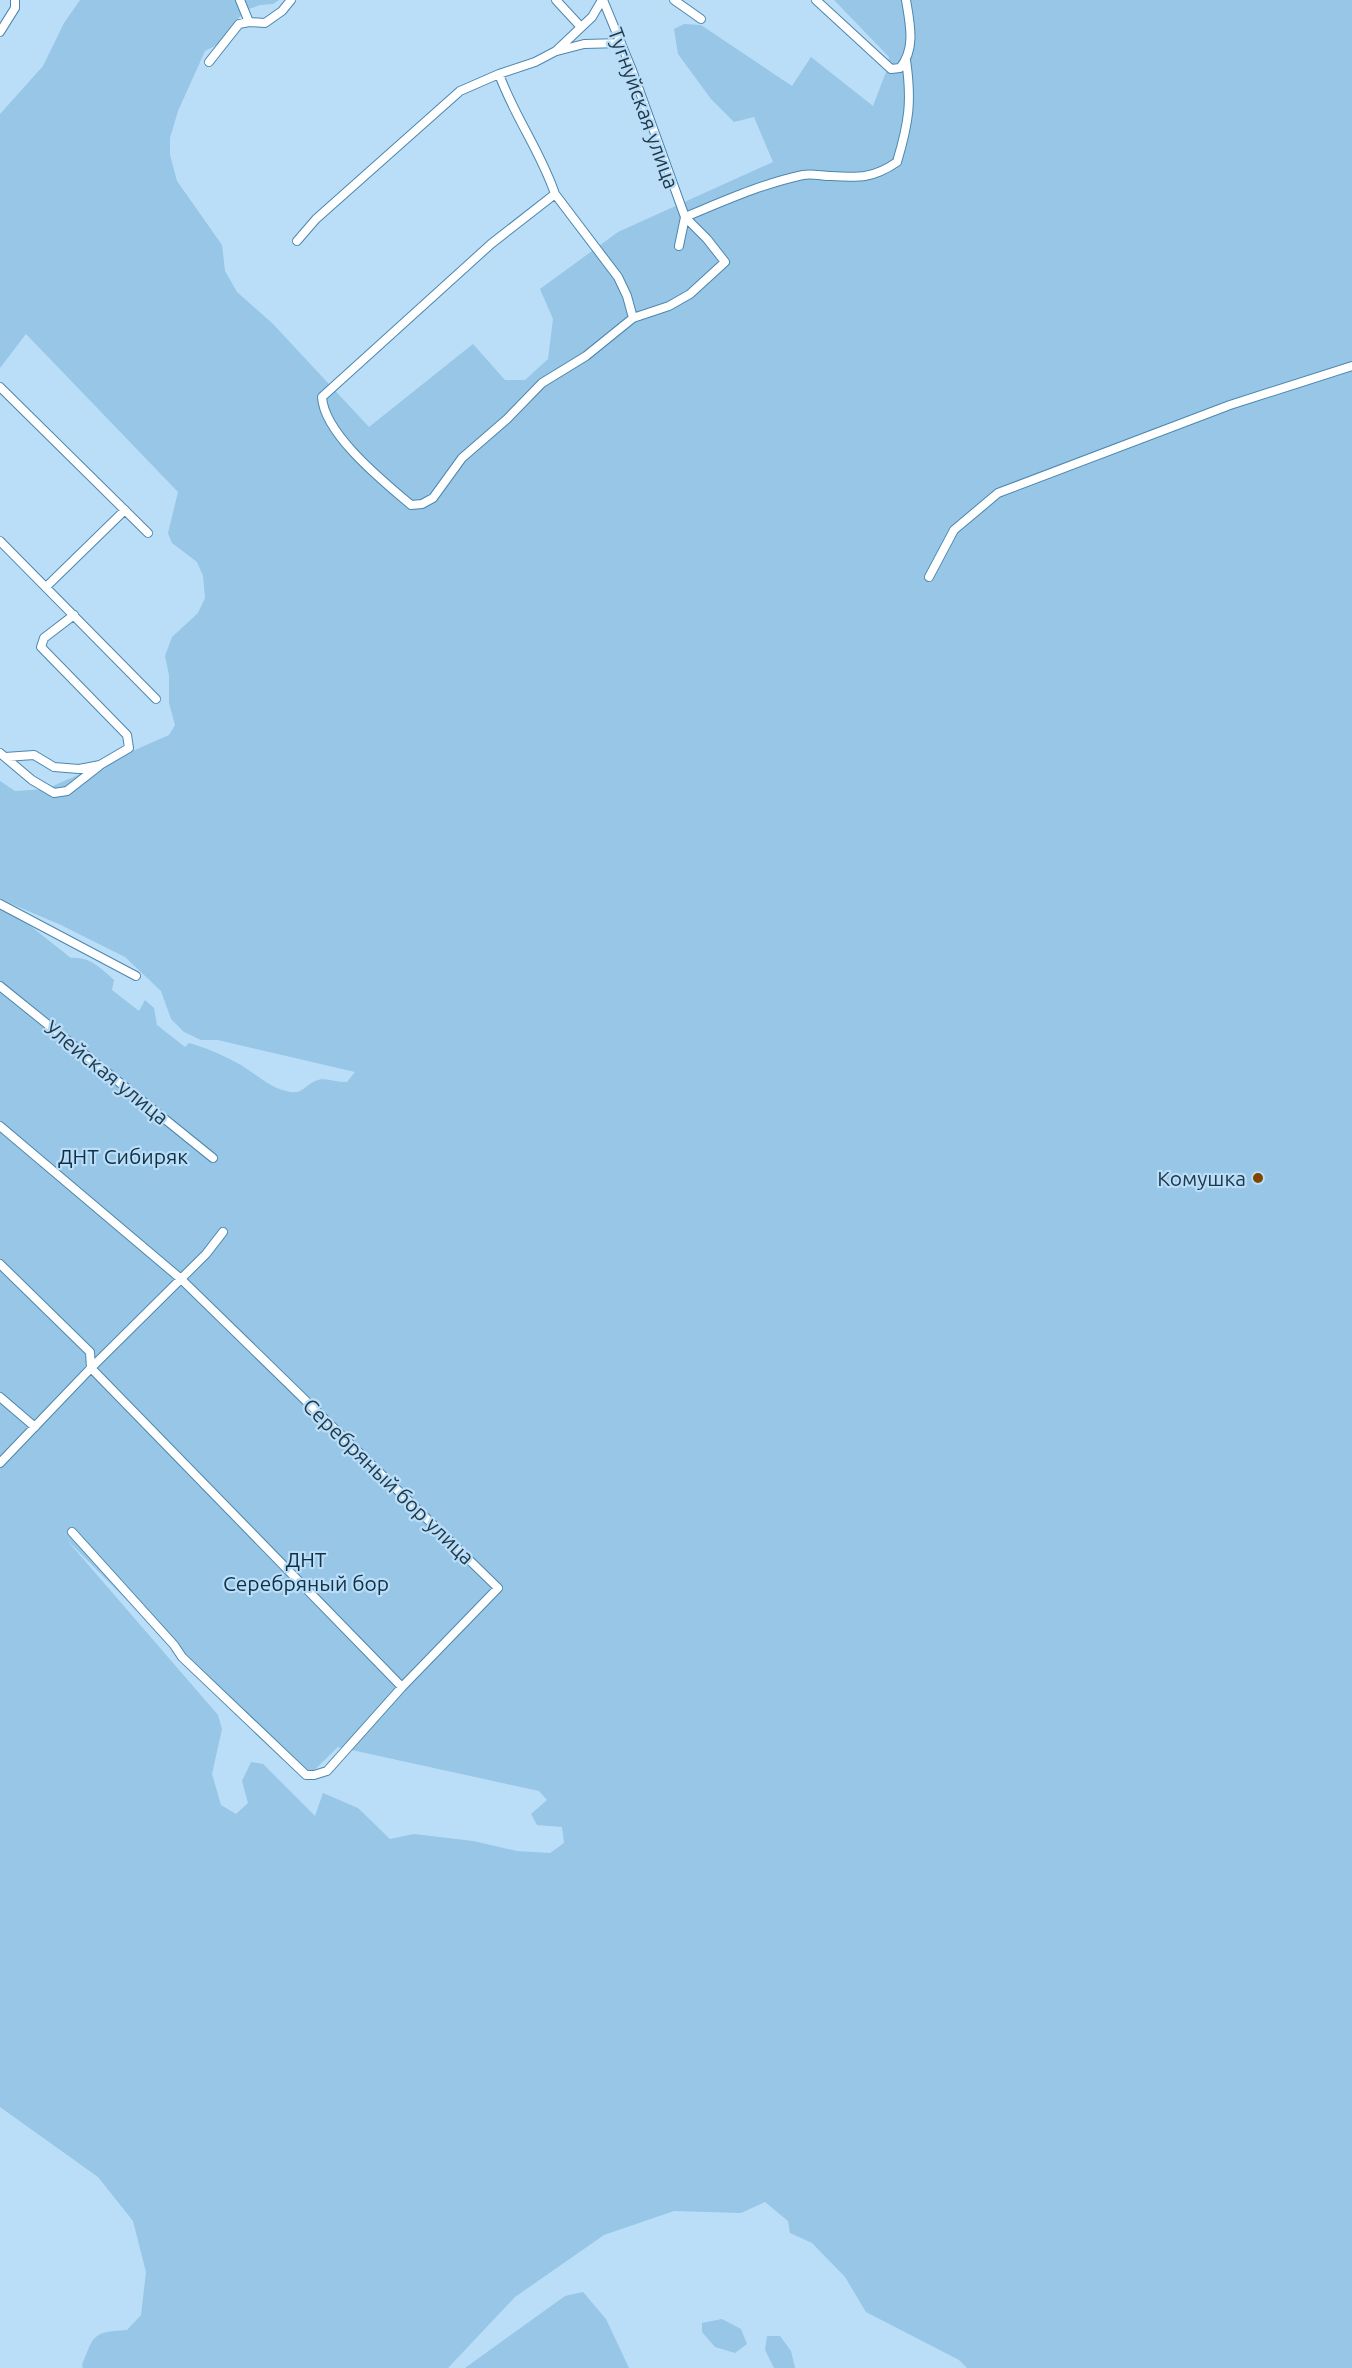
<svg xmlns="http://www.w3.org/2000/svg" width="1352" height="2368" font-family="Ubuntu,sans-serif">
<style>
.green{fill:#97c6e7;fill-rule:evenodd}
.lines{fill:none;stroke-linecap:round;stroke-linejoin:round}
.street-casing{stroke:#4b87ae;stroke-width:10}
.street{stroke:#fff;stroke-width:8}
.poi-dot{fill:#824500;stroke:#badef8;stroke-width:2}
.labels{text-anchor:middle;dominant-baseline:central;stroke-width:4.5;stroke-linejoin:round;paint-order:stroke}
.street-label{font-size:21px;fill:#213a4b;stroke:#badef8}
.park-label{font-size:21px;fill:#103045;stroke:#badef8}
.poi-label{font-size:21px;fill:#213a4b;stroke:#badef8;text-anchor:end}
</style>
<rect width="100%" height="100%" fill="#badef8"/>
<path class="green" d="M80,0H279L273,4L260,5L249,9L237,19L217,45L205,51L178,111L170,138V155L177,181L222,245L225,271L237,292L273,324L369,427L473,344L505,380H525L548,359L553,319L540,289L618,232L773,162L754,117L734,122L711,99L678,54L674,29L684,24L701,25L792,86L811,57L873,106L886,72L889,57L834,0H1352V2368H967L959,2360L866,2312L845,2277L812,2243L790,2233L788,2221L765,2202L741,2213L674,2211L604,2235L515,2297L448,2368H83L82,2365C94,2334 93,2332 127,2330L141,2315L146,2272L133,2221L98,2177L0,2107V902L71,958C89,956 102,969 114,980L112,990L139,1011L145,1000L154,1008L157,1025L185,1047L189,1043C207,1048 225,1056 241,1065C256,1074 269,1087 286,1091C302,1096 304,1086 315,1081C325,1076 337,1083 347,1082L355,1072L218,1040H201L184,1032L171,1019L161,991L125,957L61,925L0,899V781L15,791L46,789L169,735L175,725L169,703V675L165,656L172,637L198,613L205,598L203,576L197,562L172,543L168,533L178,492L26,334L0,368V114L43,66L64,23ZM66,1539L305,1779L338,1747L539,1791L547,1800L531,1814L537,1825L562,1827L564,1843L550,1853L517,1851L473,1841L414,1834L390,1839L358,1808L323,1793L315,1816L263,1764L251,1762L242,1781L248,1803L236,1814L221,1805L212,1774L222,1729L218,1715Z
M583,2292L606,2319L629,2368H465L565,2296Z
M722,2319L741,2329L747,2344L735,2353L715,2347L702,2332V2323Z
M767,2336H780L791,2351L795,2368H774L765,2350Z"/>
<g class="lines">
<defs>
<path id="street" d="M240,0L249,22
M556,0L581,27
M603,0L632,70L685,217L707,239L725,262L690,294L669,306L633,318
M674,0L701,19
M816,0L891,69L900,68C916,49 910,24 906,0
M0,32L15,8V0
M557,51L584,44L621,43
M209,62L239,24L249,22L265,23L282,11L291,0
M499,74C514,116 541,152 555,194L491,244L322,397C324,434 384,482 411,505L422,504L433,498L462,458L507,419L542,383L586,356L633,318L627,296L618,277L555,194
M685,217C724,201 761,184 803,175C812,173 822,176 831,176C859,178 874,178 897,162C909,122 912,101 906,60
M297,241L316,219L460,91L499,74L535,62L556,51L592,17L602,0
M679,246L685,217
M0,387L148,533
M0,541L156,699
M929,577L954,530L998,493L1230,405L1352,366
M46,587L125,510
M0,753L32,780L54,793L67,791L99,766
M5,757L34,755L54,767L79,769L100,765L129,748L127,735L41,647L44,638L74,615
M0,904L136,976
M0,986L213,1158
M0,1126L181,1279L498,1588L402,1687L91,1368
M0,1264L90,1352L91,1368
M0,1397L35,1427
M0,1463L91,1368L206,1254L223,1232
M72,1532L174,1645L182,1657L306,1775H314L327,1771L402,1687"/>
</defs>
<use href="#street" class="street-casing"/>
<use href="#street" class="street"/>
</g>
<circle class="poi-dot" cx="1258" cy="1178" r="6"/>
<g class="labels">
<g class="street-label">
<text transform="translate(644 108) rotate(70)">Тугнуйская улица</text>
<text transform="translate(107 1072) rotate(39)">Улейская улица</text>
<text transform="translate(389 1481) rotate(44)">Серебряный бор улица</text>
</g>
<g class="park-label">
<text x="123" y="1156">ДНТ Сибиряк</text>
<text x="306" y="1559">ДНТ<tspan x="306" dy="24">Серебряный бор</tspan></text>
</g>
<g class="poi-label">
<text x="1246" y="1178">Комушка</text>
</g>
</g>
</svg>
